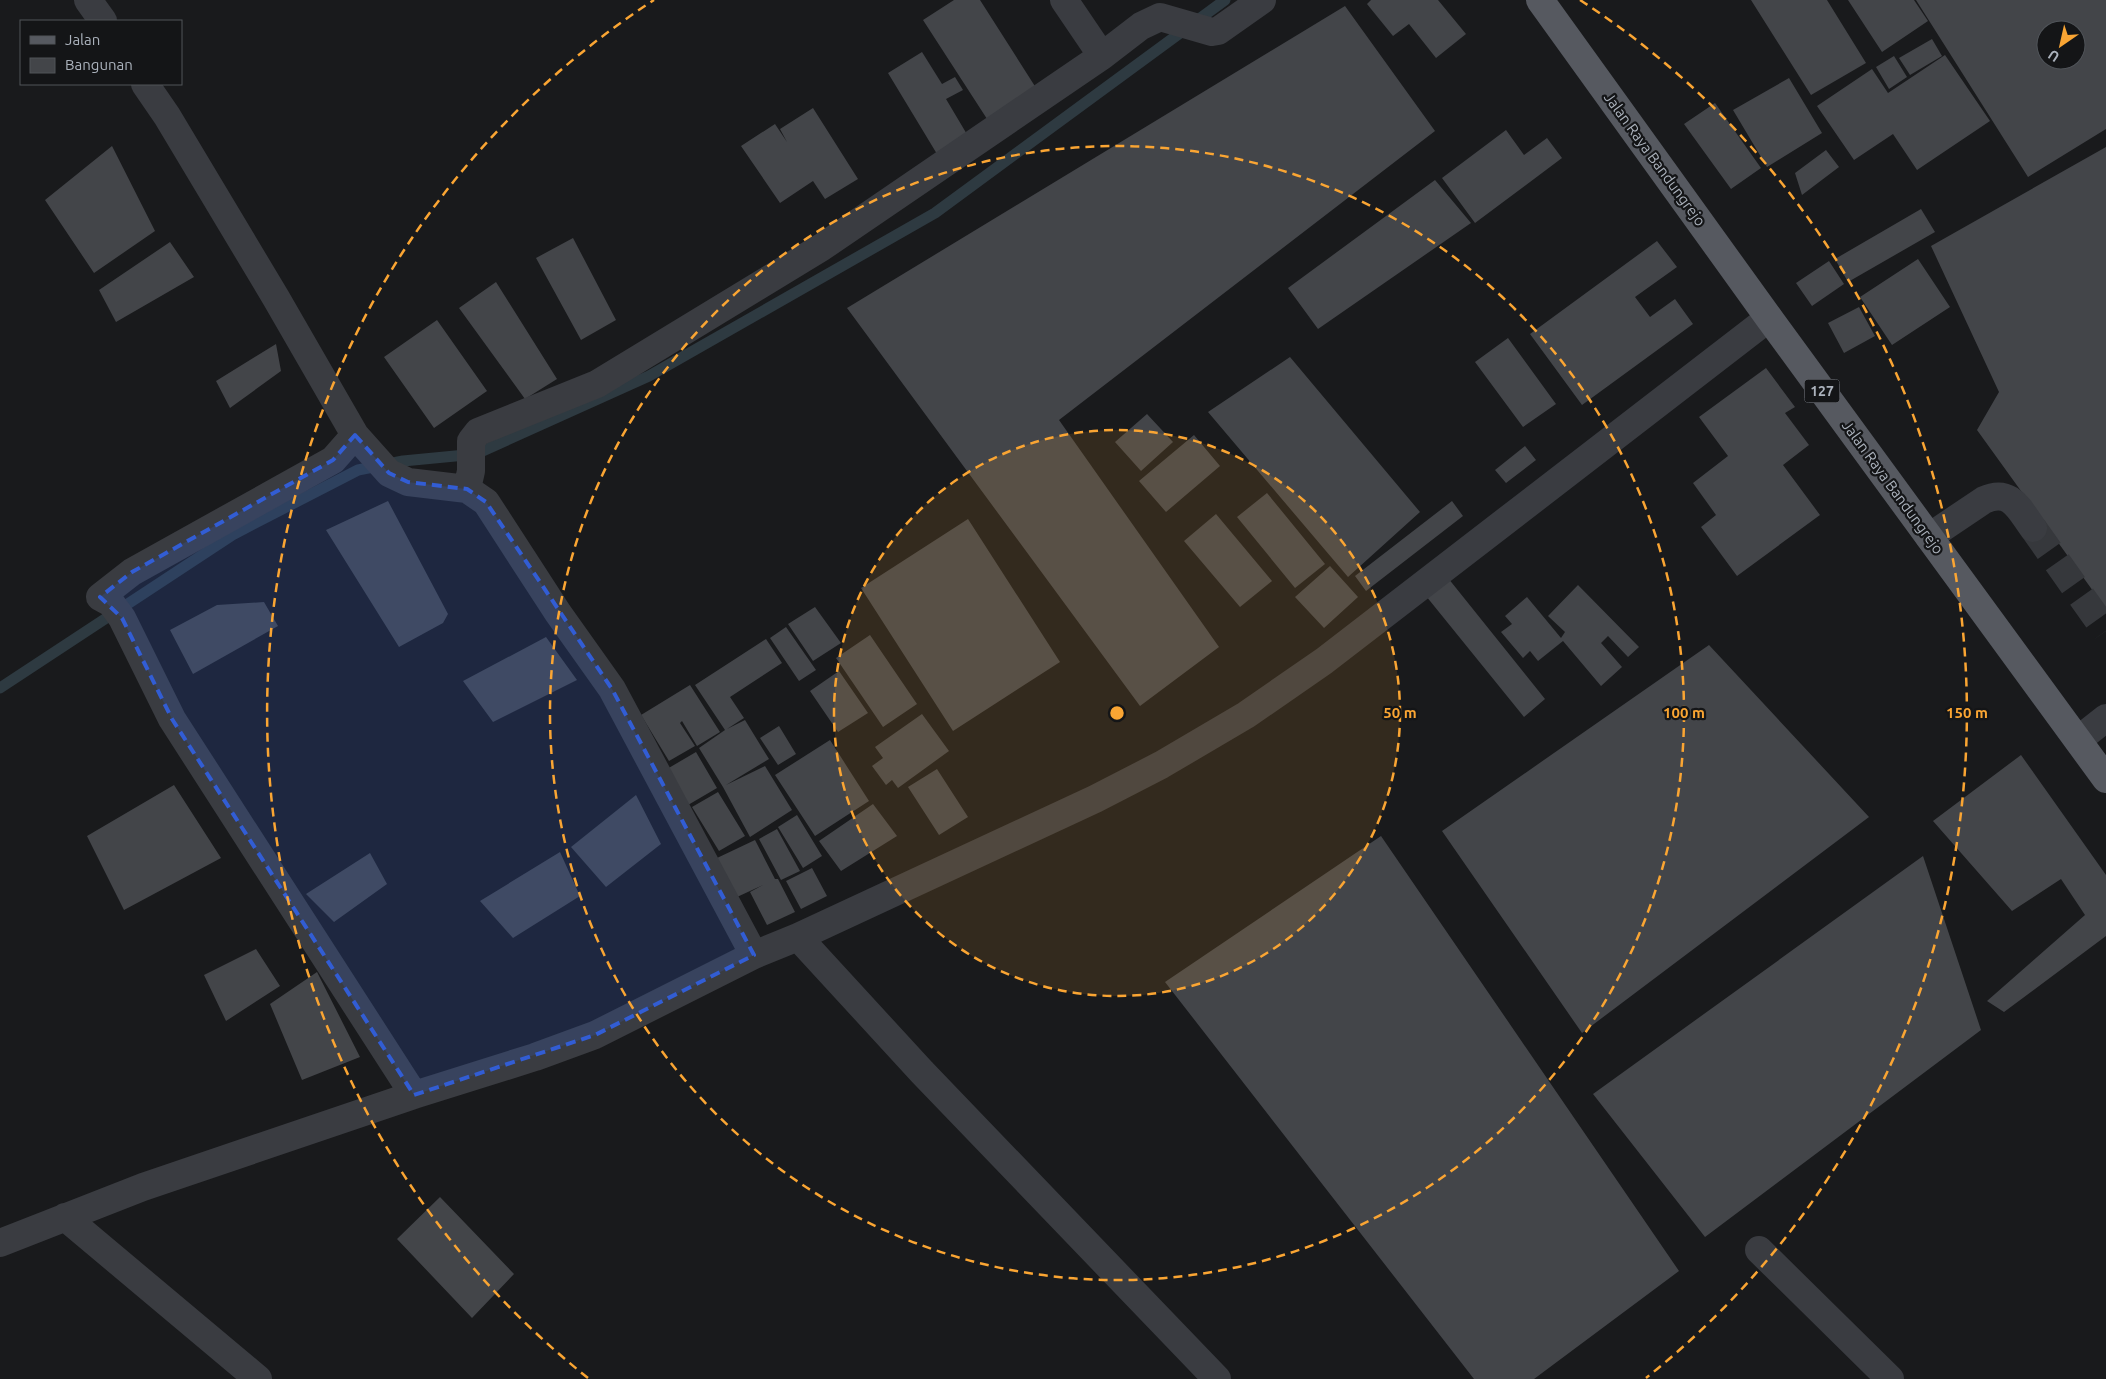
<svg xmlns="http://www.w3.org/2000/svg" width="2106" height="1379" font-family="Ubuntu,sans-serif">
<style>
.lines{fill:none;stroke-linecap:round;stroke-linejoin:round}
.stream{stroke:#2e3a41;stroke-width:11}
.building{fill:#434549;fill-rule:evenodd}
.minor-tunnel{stroke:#36383c;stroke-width:28;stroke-dasharray:28 14;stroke-linecap:butt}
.minor{stroke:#3a3c41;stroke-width:28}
.major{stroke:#565960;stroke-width:28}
.marked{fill:#325dd4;fill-opacity:0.2;stroke:#325dd4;stroke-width:4;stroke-dasharray:10 6;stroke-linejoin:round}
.ring{fill:none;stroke:#faa533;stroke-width:2.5;stroke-dasharray:9 6}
.labels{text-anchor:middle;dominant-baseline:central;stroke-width:4.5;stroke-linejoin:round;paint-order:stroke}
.shield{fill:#141517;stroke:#7e838a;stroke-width:1}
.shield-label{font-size:14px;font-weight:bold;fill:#abb2bc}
.street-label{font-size:15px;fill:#abb2bc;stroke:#141517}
.centre{fill:#faa533;stroke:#141517;stroke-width:2.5}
.ring-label{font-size:15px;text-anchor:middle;font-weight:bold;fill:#faa533;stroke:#141517;stroke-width:4.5;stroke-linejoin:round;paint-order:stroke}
</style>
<rect width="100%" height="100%" fill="#191a1c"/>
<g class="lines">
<path class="stream" d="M0,688L234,534L358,470L403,461L476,454L649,376L935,213L1225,0"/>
</g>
<path class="building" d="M954,0H980L1038,91L989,122L923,20Z
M1371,0H1438L1466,34L1436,58L1409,24L1393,36L1367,4Z
M1751,0H1827L1866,63L1811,95Z
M1848,0H1914L1928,21L1882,52Z
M1916,0H2106V129L2028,177ZM2046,30H2076V60H2046Z
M1345,6L1435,131L1059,420L1219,647L1140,706L847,308Z
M1932,39L1942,56L1910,75L1899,58Z
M922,52L942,84L955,77L963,90L946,99L968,136L937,154L888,73Z
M1945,55L1990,121L1917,170L1893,134L1854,160L1817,106L1872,69L1888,93Z
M1894,56L1907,77L1889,89L1876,67Z
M1789,78L1822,133L1767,167L1733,110Z
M1715,103L1761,168L1731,189L1684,124Z
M813,108L858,179L825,199L813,181L780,203L741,146L775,124L787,142L780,129Z
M1506,130L1524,155L1547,138L1562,158L1475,223L1442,178Z
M112,146L155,231L94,273L45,200Z
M2106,147V609L1977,430L1999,392L1931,246Z
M1826,150L1839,167L1802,195L1795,173Z
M1435,180L1471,223L1318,329L1288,288Z
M1921,209L1935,232L1848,282L1835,259Z
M573,238L616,320L581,340L536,258Z
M1657,241L1677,267L1635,297L1650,317L1675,299L1693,324L1582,405L1530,334Z
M170,242L194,277L116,322L99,290Z
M1918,259L1950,307L1892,345L1860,297Z
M1829,261L1844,284L1812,306L1796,283Z
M496,282L557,379L525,399L459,308Z
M1859,307L1875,336L1844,353L1828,323Z
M437,320L487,391L434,428L384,357Z
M1508,338L1556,404L1523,427L1475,362Z
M276,344L281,371L230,408L216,381Z
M1290,357L1420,512L1348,577L1208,412Z
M1766,368L1795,407L1785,413L1809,445L1783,465L1820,515L1737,576L1701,527L1716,515L1693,483L1728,456L1699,417Z
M1147,414L1173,442L1141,471L1115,442Z
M1194,435L1220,466L1166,512L1139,481Z
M1525,446L1536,460L1506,483L1495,470Z
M1267,493L1325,564L1295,588L1237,517Z
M388,501L448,614L443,623L399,647L326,530Z
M1452,501L1463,516L1366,591L1355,576Z
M1216,514L1272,581L1240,607L1184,541Z
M968,519L1060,662L953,731L861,588Z
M1330,566L1358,597L1324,628L1295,597Z
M1448,578L1545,699L1524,717L1426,596Z
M1578,585L1639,647L1628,657L1608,636L1601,643L1622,667L1601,686L1563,641L1538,661L1530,651L1523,658L1501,632L1512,624L1505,616L1527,597L1561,638L1565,632L1548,616Z
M264,602L278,626L193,674L170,630L217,605Z
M815,607L841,643L813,661L788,624Z
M786,627L816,670L799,681L770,638Z
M870,635L917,704L883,727L836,658Z
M546,637L577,680L493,722L463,681Z
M766,639L782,663L730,697L744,718L727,729L745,720L769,759L726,785L765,766L792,810L750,837L723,787L699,748L725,730L695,685Z
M1709,645L1869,817L1582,1033L1442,831Z
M839,671L868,713L838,732L810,691Z
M690,685L720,732L697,746L682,721L680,723L695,746L669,761L641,715Z
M922,714L949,751L898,788L892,780L886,785L872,766L883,758L875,747Z
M779,726L796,754L778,765L760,738Z
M830,740L869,801L815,836L775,775Z
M696,752L717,788L688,805L667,769Z
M2021,755L2106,875V936L2004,1012L1987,1001L2085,915L2061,879L2012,911L1933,821Z
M937,769L968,817L939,835L908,787Z
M174,785L221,858L124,910L87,836Z
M718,792L745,836L719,851L692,807Z
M636,795L661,844L606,887L571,847Z
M873,804L897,836L841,871L819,841Z
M797,815L822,856L803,868L778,827Z
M777,829L800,871L781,880L759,839Z
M1381,836L1679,1271L1534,1379H1474L1165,982Z
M755,840L775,879H778L795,912L767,925L750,892L763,885L737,897L717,858Z
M560,852L580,896L513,938L480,901Z
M370,853L387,884L334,922L306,894Z
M1923,856L1981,1030L1705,1237L1593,1094Z
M812,868L827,896L801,909L786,881Z
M256,949L280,986L226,1021L204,975Z
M317,972L360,1057L302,1080L270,1004Z
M440,1197L514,1274L472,1318L397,1239Z"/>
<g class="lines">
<path class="minor-tunnel" d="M2033,528L2106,631"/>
<path class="minor" d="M88,0L103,21
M1064,0L1102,56
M145,84L167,116L276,298L355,435L389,473L408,482L467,489L486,502L558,613L612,689L754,955
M355,435L333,460L132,572L100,597L111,603L122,618L172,719L414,1095
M467,489L471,471V441L478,432L597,384L822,247L1102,56L1141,26L1160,17L1212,32L1218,31L1262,0
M1929,537L1984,500C2011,488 2019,509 2033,528
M2078,740L2106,718
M798,937L922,1072L1217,1379
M65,1217L258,1379
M0,1243L143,1187L414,1095L535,1057L595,1035L754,955L798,937L1095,799L1161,765L1246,715L1324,661L1769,318
M1759,1250L1890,1379"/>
<path class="major" d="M1540,0L1769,318L2106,779"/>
</g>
<path class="marked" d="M355,435L389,473L408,482L467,489L486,502L612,689L754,955L595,1035L414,1095L172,719L122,618L100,597L132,572L333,460Z"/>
<circle cx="1117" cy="713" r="283" fill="#faa533" fill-opacity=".12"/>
<g class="ring">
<circle cx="1117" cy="713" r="283"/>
<circle cx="1117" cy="713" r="567"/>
<path d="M588 1378A850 850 0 0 1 654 0M1580 0A850 850 0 0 1 1646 1378"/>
</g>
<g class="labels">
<rect class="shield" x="1804.5" y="379.5" width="35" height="23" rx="4"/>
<g class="shield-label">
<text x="1822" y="391">127</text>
</g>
<g class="street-label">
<text transform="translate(1655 159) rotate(54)">Jalan Raya Bandungrejo</text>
<text transform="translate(1893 487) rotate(54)">Jalan Raya Bandungrejo</text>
</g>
</g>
<circle cx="1117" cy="713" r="8" class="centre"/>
<g class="ring-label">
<text x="1400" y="718">50 m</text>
<text x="1684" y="718">100 m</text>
<text x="1967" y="718">150 m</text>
</g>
<rect x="20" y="20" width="162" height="65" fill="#141517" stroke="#505459"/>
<rect x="30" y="36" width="25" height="8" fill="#565960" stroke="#505459"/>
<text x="65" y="45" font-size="15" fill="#abb2bc">Jalan</text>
<rect x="30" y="58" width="25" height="15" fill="#434549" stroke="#505459"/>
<text x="65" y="70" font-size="15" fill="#abb2bc">Bangunan</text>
<g transform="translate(2061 45) rotate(214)"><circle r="24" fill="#141517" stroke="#505459"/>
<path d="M0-4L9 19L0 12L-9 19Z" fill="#faa533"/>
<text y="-8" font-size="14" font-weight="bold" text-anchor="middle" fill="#abb2bc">U</text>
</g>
</svg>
